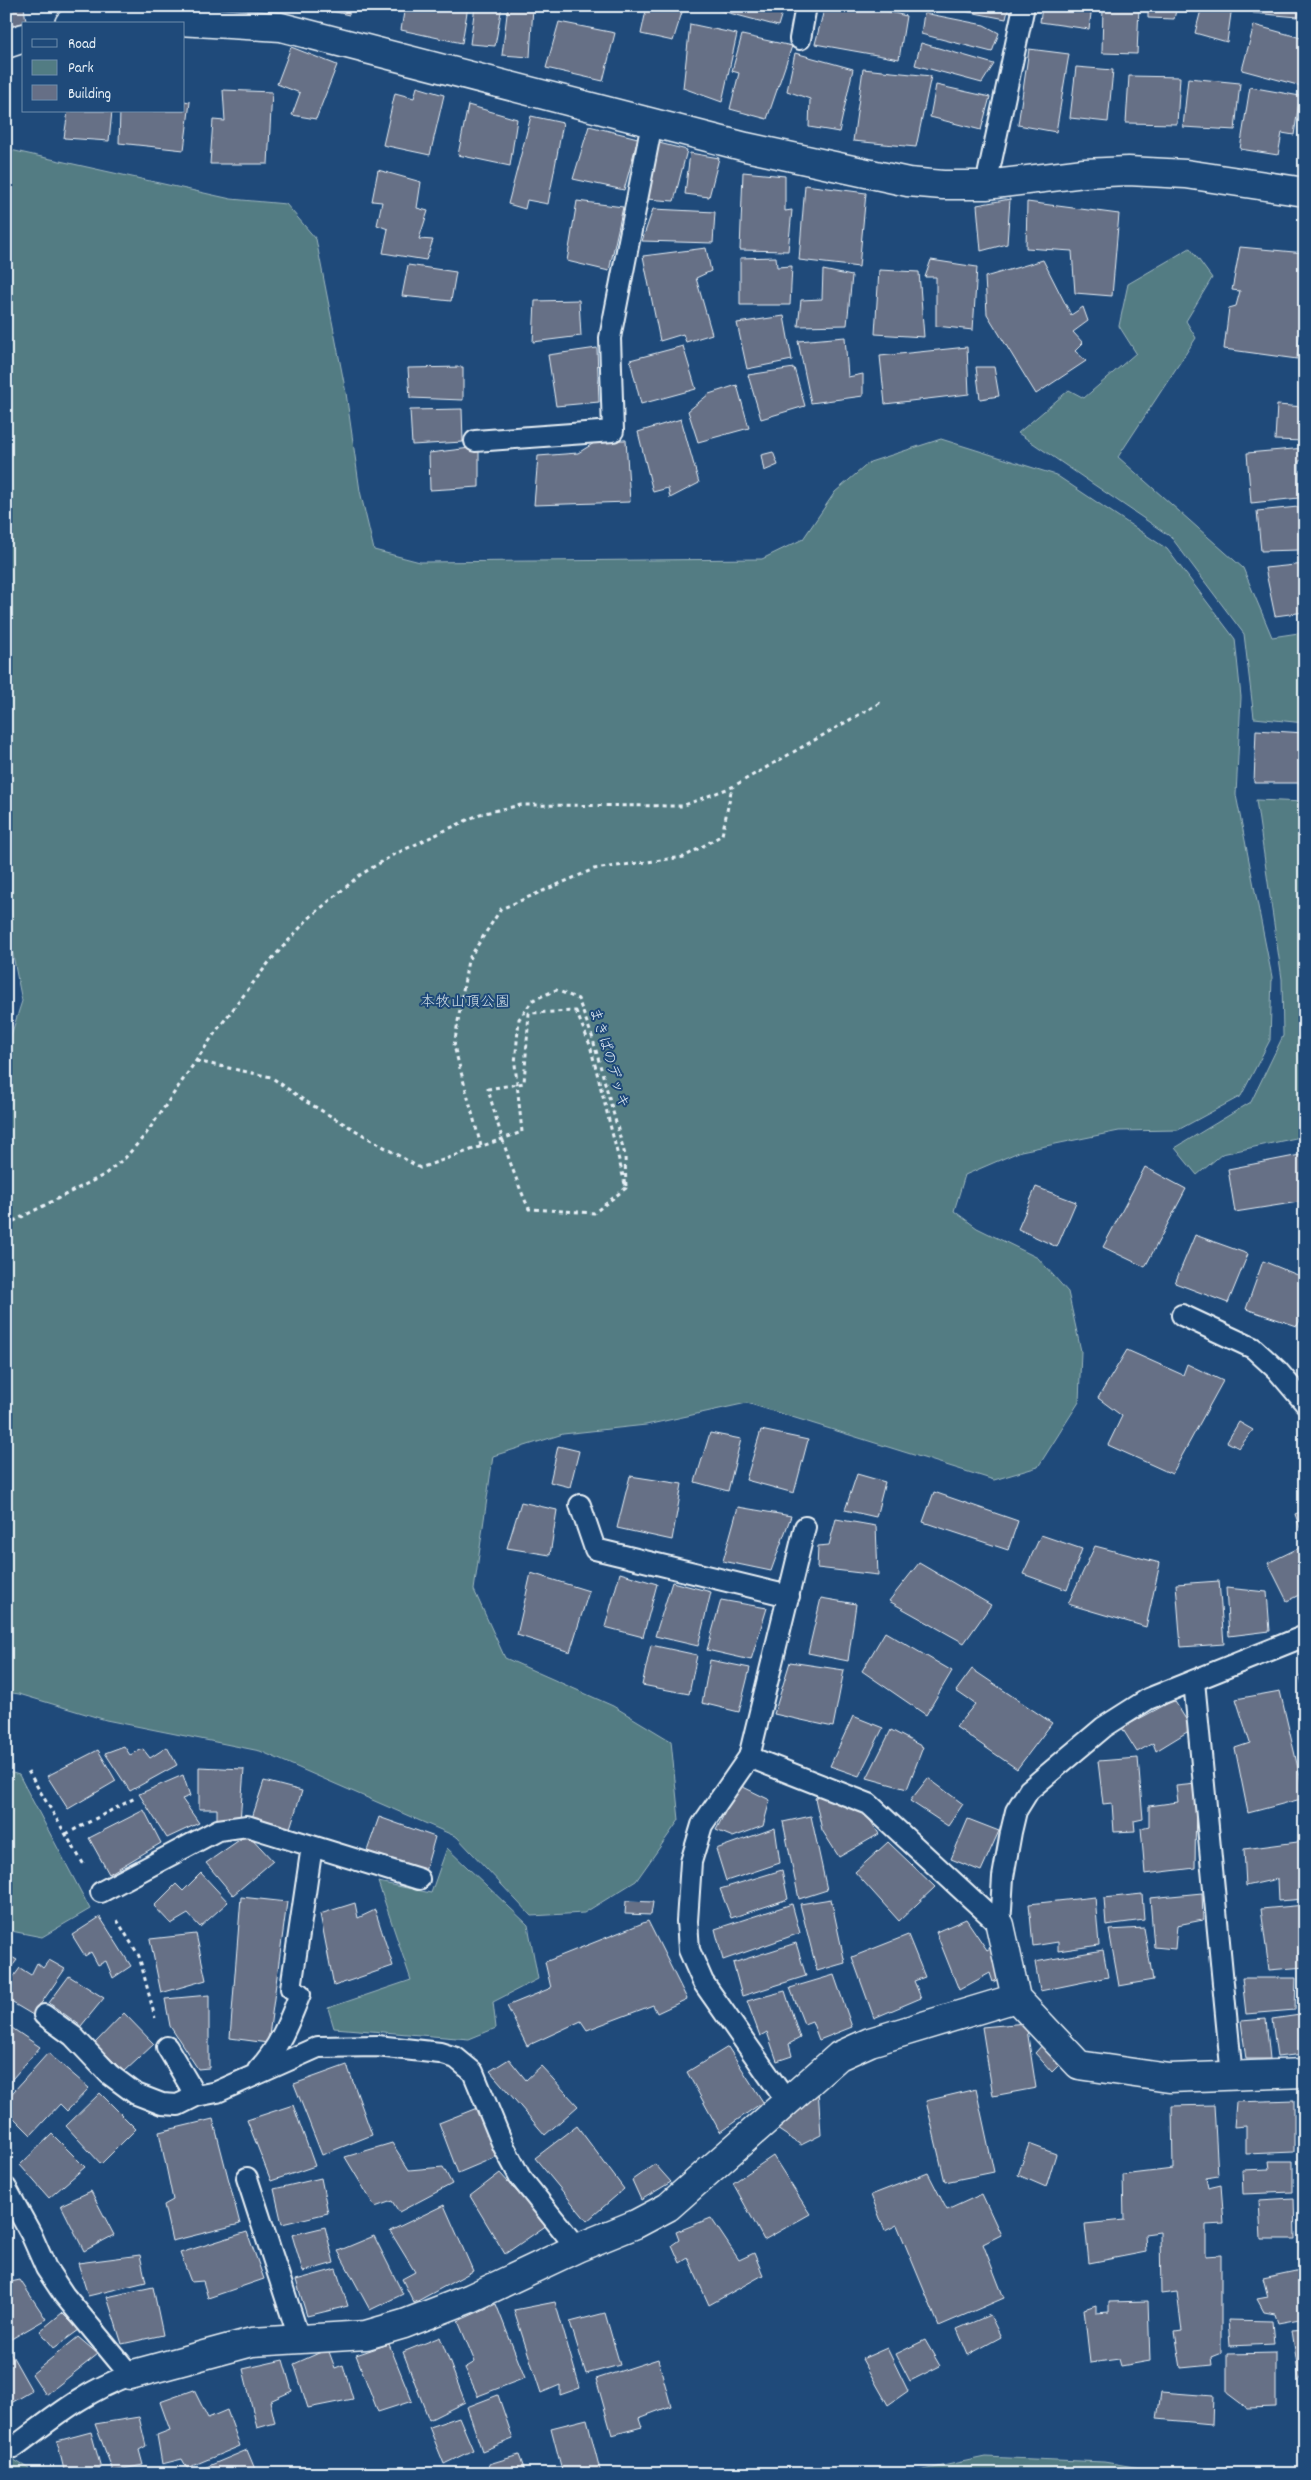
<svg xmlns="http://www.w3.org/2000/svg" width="1311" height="2480" font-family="Dekko,'Klee One',sans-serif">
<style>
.green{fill:#527c83;stroke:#9db6be}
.building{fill:#666f86;stroke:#e8f1f8}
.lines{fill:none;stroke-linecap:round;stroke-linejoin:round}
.lane-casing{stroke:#e8f1f8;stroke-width:24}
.street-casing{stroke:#e8f1f8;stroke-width:31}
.path{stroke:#e8f1f8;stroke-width:3;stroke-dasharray:4 4;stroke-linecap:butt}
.lane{stroke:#1f4a7a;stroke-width:20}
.street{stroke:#1f4a7a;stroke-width:28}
.path-bridge{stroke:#e8f1f8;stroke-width:3;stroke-dasharray:4 4;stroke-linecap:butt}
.labels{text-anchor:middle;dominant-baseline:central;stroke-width:4;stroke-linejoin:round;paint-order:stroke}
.park-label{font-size:15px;fill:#d2dfe6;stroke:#1f4a7a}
.street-label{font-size:15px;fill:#e8f1f8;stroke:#1f4a7a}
</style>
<rect width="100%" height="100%" fill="#1f4a7a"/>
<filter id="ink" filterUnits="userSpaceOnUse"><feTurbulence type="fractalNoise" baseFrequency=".02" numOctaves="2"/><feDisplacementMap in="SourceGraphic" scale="10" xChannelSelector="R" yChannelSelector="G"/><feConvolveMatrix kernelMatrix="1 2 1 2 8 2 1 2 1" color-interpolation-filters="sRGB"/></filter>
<g filter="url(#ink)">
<path class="green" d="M6,149L231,199L286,204L316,239L346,393L360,491L374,550L420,562L762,559L803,539L835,492L870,462L941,439L1056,475L1167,549L1235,639L1241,697L1236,795L1272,977L1270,1040L1241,1096L1178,1130L1119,1131L1021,1151L965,1175L954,1211L977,1228L1038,1258L1068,1292L1081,1351L1079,1402L1038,1467L994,1480L747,1403L646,1425L563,1434L493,1456L474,1590L505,1658L613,1706L671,1741L679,1820L636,1881L584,1913L531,1916L457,1837L260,1751L106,1720L19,1694L6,1692V1051L22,1001L9,935L6,932Z
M1190,248L1212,278L1186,321L1196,338L1118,457L1243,568L1272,637L1305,632V723L1254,718L1244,634L1171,537L1018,433L1069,390L1084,398L1136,353L1119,326L1128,284Z
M1256,800L1305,802V1136L1222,1154L1197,1175L1175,1148L1251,1102L1283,1036L1282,979Z
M6,1771L19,1775L90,1909L42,1937L6,1930Z
M447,1848L528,1925L538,1979L493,2002L496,2028L469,2039L334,2028L328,2008L411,1980L378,1882L431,1893Z
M6,2457L11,2458L37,2474H6Z
M985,2457L1104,2462L1177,2474H905Z"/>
<path class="building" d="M24,6L26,22L6,27V9Z
M310,6H350L349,15Z
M405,6H468L462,43L401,30Z
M475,6H502L495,46L470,44Z
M508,6H533L530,57L502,55Z
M647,6H684L673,41L641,34Z
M703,6H784L778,26Z
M825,6H866L906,16L899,59L815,44Z
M938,6H1009L1006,19Z
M1042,6H1092L1089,29L1040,22Z
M1103,6H1139L1137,54L1102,53Z
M1148,6H1177L1174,19L1148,18Z
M1202,6H1232L1227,42L1195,33Z
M1253,6H1299L1298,17L1253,13Z
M924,13L984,25L999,33L992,52L921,34Z
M559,22L615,33L603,81L546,68Z
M690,24L737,34L722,102L683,88Z
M1254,25L1305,39L1303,60L1305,61V87L1242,70Z
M742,35L792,46L767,119L730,109L739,73L732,71Z
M921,43L994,64L982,83L915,65Z
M291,47L337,65L316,119L292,115L300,93L277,84Z
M1029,49L1069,54L1056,132L1018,125Z
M795,53L853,69L839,132L809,127L810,99L787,91Z
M1076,67L1113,70L1108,122L1070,118Z
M863,69L931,76L916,147L853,141Z
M1129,76L1180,77L1177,124L1126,123Z
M1188,78L1240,83L1235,130L1183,127Z
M936,85L990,97L981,130L930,117Z
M417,87L444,95L430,155L383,145L395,93L414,98Z
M1250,87L1300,96L1294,135L1282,133L1278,155L1240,149Z
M223,90L272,92L268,164H210L213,120L225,121Z
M184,101L190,102L184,150L119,143L120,111H184Z
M468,105L517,119L510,166L458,155Z
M68,111H112L109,141L64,138Z
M531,116L563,123L548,204L527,200L525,209L508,204Z
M589,126L638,138L624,190L573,179Z
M659,143L687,150L674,201L646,199Z
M690,153L719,158L709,197L685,194Z
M378,170L421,182L417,208L428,211L419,239L433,240L426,260L383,253L388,229L377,225L382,202L372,201Z
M743,172L785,176V211L792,210L788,251L740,250Z
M805,185L866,193L859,267L799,260Z
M1010,199L1007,244L981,251L977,205Z
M577,201L623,207L609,271L567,261Z
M1027,202L1119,214L1112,296L1075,293L1072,251L1026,248Z
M653,209L715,212L713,243L642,241Z
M1240,247L1305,253V327L1300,328L1297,359L1224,349L1229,308L1236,306L1240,291L1232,290Z
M706,248L711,271L696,278L712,334L686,342L683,334L660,341L643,256Z
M776,257L777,267L792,266L790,305H740V258Z
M931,260L977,267L973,330L936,326V277H925Z
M1043,260L1071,315L1083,307L1088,321L1073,332L1083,343L1075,351L1086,361L1036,394L987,314L985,277Z
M408,265L456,272L451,301L402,296Z
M823,270L852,276L847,325L798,326L801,300L822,299Z
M879,270L919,272L924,337L875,334Z
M579,300L581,336L533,342L535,301Z
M784,316L792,360L747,369L737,323Z
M845,337L848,377L863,374V396L811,403L798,341Z
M683,346L696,389L641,404L630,360Z
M967,347L969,394L885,404L880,356Z
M597,348L599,402L556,406L548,355Z
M463,367V400L410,398L408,368Z
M976,367H994L999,396L980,399Z
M794,368L805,406L761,419L748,375Z
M737,385L749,428L698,442L688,411L709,394Z
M1277,405L1305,407V441L1275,440Z
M462,409L463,442L412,445L410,410Z
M681,419L699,483L670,498L668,488L653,492L638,432Z
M599,440H626L630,502L534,505L538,456L578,453Z
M479,447V487L430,490L429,453Z
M1305,448V460L1299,461V498L1251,503L1247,453Z
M773,452L778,465L764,471L761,455Z
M1298,507L1299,550L1261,551L1257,511Z
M1305,564V612L1275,616L1265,568Z
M1256,730L1305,733V783H1254Z
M1305,1154V1201L1235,1212L1228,1169Z
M1145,1167L1186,1189L1145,1267L1103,1247Z
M1036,1187L1076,1202L1057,1247L1018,1229Z
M1195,1235L1248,1254L1228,1303L1175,1283Z
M1263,1261L1305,1278V1319L1301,1318L1297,1326L1246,1309Z
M1127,1350L1183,1375L1187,1364L1223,1381L1172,1474L1108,1445L1122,1416L1098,1398Z
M1239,1422L1253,1430L1239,1448L1227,1442Z
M761,1430L808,1440L794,1493L746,1480Z
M710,1433L741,1439L728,1491L695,1482Z
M558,1446L579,1451L570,1487L550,1482Z
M857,1474L885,1482L876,1517L845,1510Z
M630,1476L682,1484L672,1540L617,1528Z
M934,1492L1018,1521L1008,1550L923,1522Z
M521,1502L557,1510L550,1555L507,1548Z
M738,1507L791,1516L771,1571L723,1561Z
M1305,1510V1536H1303L1295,1514Z
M836,1519L876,1526L878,1575L817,1568L818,1546L829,1545Z
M1041,1535L1082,1549L1067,1590L1023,1574Z
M1305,1545V1592L1287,1601L1268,1563Z
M1095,1546L1160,1563L1146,1627L1068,1604Z
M919,1563L991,1605L964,1643L889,1601Z
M531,1573L589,1591L570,1652L517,1635Z
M620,1573L657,1584L643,1637L605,1627Z
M1219,1581L1224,1644L1181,1647L1176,1584Z
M672,1582L711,1592L698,1646L655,1636Z
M1226,1588L1267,1592L1270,1631L1229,1636Z
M821,1598L856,1604L848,1661L808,1653Z
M721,1600L767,1608L751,1660L707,1650Z
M885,1632L952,1671L926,1715L862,1671Z
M651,1645L697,1655L689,1694L642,1685Z
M1305,1645V1667L1298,1648Z
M710,1660L750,1668L739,1712L702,1703Z
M790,1662L844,1670L833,1727L774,1714Z
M972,1669L1052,1723L1017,1769L956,1727L975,1704L956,1691Z
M1305,1672V1694L1300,1676Z
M1280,1691L1305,1798L1248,1813L1235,1748L1250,1743L1236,1699Z
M1174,1700L1192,1729L1156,1751L1153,1743L1137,1752L1122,1728Z
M853,1716L883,1728L859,1776L830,1766Z
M891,1730L923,1747L907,1789L867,1778Z
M124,1746L130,1755L143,1749L150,1758L167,1747L177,1765L130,1791L105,1753Z
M98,1750L116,1781L68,1809L47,1776Z
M1138,1758L1143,1819L1134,1821L1135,1831L1114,1832L1112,1803L1103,1804L1098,1761Z
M199,1767L244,1769L240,1821H217V1809H199Z
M183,1775L190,1796L182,1799L199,1823L167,1838L139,1794Z
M928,1778L963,1804L948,1826L910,1801Z
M264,1781L302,1791L289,1831L252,1818Z
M1196,1784L1195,1868L1145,1874L1141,1828L1149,1826V1806L1178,1802L1176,1786Z
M739,1785L770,1800L763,1826L733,1837L716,1830Z
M825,1792L865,1812L879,1834L839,1857L822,1830L815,1798Z
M144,1810L161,1843L109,1874L89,1838Z
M811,1816L827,1890L799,1899L783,1822Z
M379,1817L435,1837L424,1875L367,1851Z
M968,1819L999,1831L981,1871L951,1859Z
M775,1828L780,1863L726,1881L716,1849Z
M248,1834L273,1861L233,1895L206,1863Z
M1305,1841V1899L1278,1901L1277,1879L1246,1886L1244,1849Z
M888,1842L935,1887L899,1921L855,1872Z
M782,1870L788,1899L731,1918L720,1889Z
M201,1873L228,1902L200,1927L188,1914L171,1924L154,1906L176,1884L183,1891Z
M1202,1893L1203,1920L1177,1925L1175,1949L1154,1947L1150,1898Z
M1142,1894L1144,1920L1106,1925L1104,1898Z
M241,1897L287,1902L268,2043L230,2038Z
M1095,1897L1099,1945L1058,1951V1942L1033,1946L1029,1904Z
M831,1899L845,1963L817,1971L800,1904Z
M626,1901L653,1902L651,1915L625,1914Z
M355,1903L358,1918L375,1910L393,1966L334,1986L320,1914Z
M792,1904L800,1933L723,1960L715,1929Z
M1305,1905V1967L1269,1970L1261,1909Z
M100,1917L131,1966L113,1978L106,1961L98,1965L91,1952L85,1956L72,1935Z
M966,1919L987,1950L995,1945L1004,1976L993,1982L990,1973L959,1990L936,1932Z
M648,1921L687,1999L657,2013L653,2005L587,2030L581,2021L527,2046L507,2006L551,1988L545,1962Z
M1144,1928L1153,1980L1119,1986L1109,1930Z
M196,1934L206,1980L161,1993L150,1939Z
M908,1935L925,1977L914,1981L921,1998L874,2018L852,1957Z
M796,1943L806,1976L742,1996L733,1963Z
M1103,1950L1108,1977L1040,1991L1035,1962Z
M6,1954L17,1960L6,1974Z
M49,1960L65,1969L33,2015L6,1999V1987L20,1968L31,1975L37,1963L43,1968Z
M834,1975L852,2027L819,2040L812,2021L804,2024L790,1988Z
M69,1976L104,1998L81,2026L49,2003Z
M1242,1978H1296L1295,2010L1246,2014Z
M785,1991L800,2038L789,2044L792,2056L777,2061L767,2032L760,2036L747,2001Z
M209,1995V2068L198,2069L170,2026L165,1999Z
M124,2013L154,2044L124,2072L95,2043Z
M1300,2015L1303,2054L1277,2057L1272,2019Z
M1266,2019L1270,2059H1246L1241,2021Z
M1026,2023L1036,2088L993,2096L982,2027Z
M6,2024L40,2047L6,2086Z
M1044,2043L1065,2059L1052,2072L1035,2053Z
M728,2047L763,2102L720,2132L687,2072Z
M48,2053L89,2088L67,2111L60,2104L31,2135L6,2110V2100Z
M509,2059L526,2080L541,2066L578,2106L545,2135L490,2071Z
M347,2065L372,2135L322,2155L294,2084Z
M818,2088L821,2135L801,2145L774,2127Z
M976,2089L994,2172L945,2182L926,2101Z
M100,2093L136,2129L101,2164L66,2126Z
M1294,2100V2152L1246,2154V2126L1234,2127L1236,2102Z
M293,2105L315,2166L271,2181L247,2120Z
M1214,2105L1218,2176L1206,2178L1208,2188L1221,2185L1224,2224L1206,2225V2256L1221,2255V2353L1211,2357L1212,2365L1181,2368L1175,2332L1182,2331L1177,2292L1161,2294L1160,2232L1145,2234L1146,2252L1089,2263L1085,2224L1124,2220L1123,2175L1173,2169L1172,2106Z
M477,2108L496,2157L458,2173L439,2123Z
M213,2119L240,2224L172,2241L164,2205L173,2200L159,2132Z
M577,2126L624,2189L587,2221L535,2158Z
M52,2134L85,2167L49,2198L20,2165Z
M392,2143L409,2170L443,2167L452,2184L399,2212L392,2201L375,2207L345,2157Z
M1029,2144L1056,2154L1046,2187L1018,2175Z
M773,2156L810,2214L764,2240L733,2183Z
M1269,2161H1293V2192L1243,2194L1242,2170L1270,2169Z
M655,2164L671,2182L641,2200L632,2180Z
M500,2173L547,2225L505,2254L470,2196Z
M928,2173L947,2210L982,2194L1001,2235L983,2244L1004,2298L939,2326L897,2225L885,2231L871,2195Z
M321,2178L328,2213L282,2224L274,2189Z
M91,2191L114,2235L84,2251L61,2205Z
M1294,2198L1295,2239H1261L1259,2200Z
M444,2205L473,2271L414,2303L402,2279L415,2272L390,2231Z
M711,2218L739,2260L754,2253L763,2275L709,2305L688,2258L680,2263L672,2245L679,2240L676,2232Z
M325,2227L334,2263L303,2272L292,2235Z
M247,2232L264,2279L208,2298L203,2281L191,2282L180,2253Z
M374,2236L403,2294L370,2310L338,2251Z
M140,2255L146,2282L88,2296L78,2263Z
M336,2269L348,2306L307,2316L296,2280Z
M1305,2269V2318L1278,2323L1275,2314L1264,2312L1257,2299L1268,2297L1263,2278Z
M20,2280L46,2319L6,2342V2283Z
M153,2287L163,2335L122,2344L107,2297Z
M1148,2301L1150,2361L1121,2366L1119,2359L1090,2363L1084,2309L1096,2305V2313L1109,2312V2302Z
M555,2302L580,2388L560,2395V2385L541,2393L514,2310Z
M496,2304L525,2378L478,2396L465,2368L475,2362L458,2321Z
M62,2313L79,2330L54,2348L40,2331Z
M605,2313L620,2365L586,2374L570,2322Z
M990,2315L1001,2337L968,2355L957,2329Z
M1228,2320L1272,2321L1274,2344L1230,2346Z
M1305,2329V2379H1299L1292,2330Z
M78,2337L98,2354L46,2395L32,2374Z
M440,2337L465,2402L429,2420L403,2352Z
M925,2340L940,2366L910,2381L896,2354Z
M389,2344L412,2401L378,2412L356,2355Z
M887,2348L908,2391L888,2405L862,2359Z
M328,2349L335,2368L343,2365L353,2399L308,2408L294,2364Z
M10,2352L32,2391L6,2406V2354Z
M1276,2353V2407L1247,2408L1227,2393V2354Z
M658,2359L671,2406L639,2418L642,2427L612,2435L596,2379Z
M283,2360L292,2391L270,2401L275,2423L257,2428L243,2369Z
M194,2390L208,2418L227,2410L240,2446L187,2468L182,2459L162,2464L157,2435L170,2430L160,2402Z
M1161,2392L1213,2396L1212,2424L1157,2419Z
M498,2395L513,2439L482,2451L467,2407Z
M139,2417L146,2446L139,2450L143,2465L113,2471L95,2424Z
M459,2417L473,2450L444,2464L429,2427Z
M587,2419L601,2474H563L551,2428Z
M91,2432L101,2468L81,2474H65L57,2441Z
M247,2450L257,2474L192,2473Z
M519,2455L526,2474H491L489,2464Z"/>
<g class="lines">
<defs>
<path id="lane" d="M800,39L806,6
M986,185L1024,6
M475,441L613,431L610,338L652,123
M1182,1315L1253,1348L1277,1370L1305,1403
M580,1505L595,1549L789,1596
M805,1527L749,1757L869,1804L1000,1925
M1194,1681L1232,2077
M749,1757L702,1825L691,1862L687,1921L689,1950L703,1982L787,2102
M101,1892L218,1830L247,1826L419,1879
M1000,1925L1003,1877L1011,1832L1016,1811L1029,1790L1104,1727L1148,1699L1305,1636
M44,2015L73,2036L109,2074L136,2094L162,2104L178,2105L196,2096L217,2092L318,2047L377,2046L440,2053L456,2058L473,2072L503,2145L520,2177L577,2248
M167,2047L196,2096
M258,2070C279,2048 289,2022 300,1994L291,1988L312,1846
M247,2178L299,2338
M6,2188L31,2234L46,2268L64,2295L130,2375C85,2391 52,2419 14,2447L6,2448"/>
<path id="street" d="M69,24L95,16L281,27L746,147L908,182L943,185H986L1084,173L1128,171L1186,174L1305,192
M6,44L24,38
M1000,1925L1016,1998L1079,2065L1169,2078L1305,2073
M130,2375L252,2342L366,2335L404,2324L471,2298L577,2248L636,2224L668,2207L839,2056L870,2042L1016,1998"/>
</defs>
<use href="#lane" class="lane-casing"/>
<use href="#street" class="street-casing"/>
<path class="path" d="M576,1011L590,1045L626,1188L594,1213L529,1209C511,1170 499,1130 488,1089L524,1083L529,1013Z
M196,1061L271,1077L305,1101L420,1168L522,1132
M481,1146L454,1046L468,960L501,909L594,869L684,857L722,835L732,787
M6,1225L104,1175L126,1157L146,1134L217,1030L270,961L308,919L360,875L393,855L480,814L521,805L682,806L732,787L883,701
M28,1771L84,1865
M66,1834L135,1798
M117,1920L139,1956L155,2018"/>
<use href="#lane" class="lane"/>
<use href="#street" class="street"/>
<path class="path-bridge" d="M522,1132L515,1064L519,1019L533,1000L556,990L578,999L592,1036L625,1155L626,1188"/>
</g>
</g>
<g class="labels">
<g class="park-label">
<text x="465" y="1003">本牧山頂公園</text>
</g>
<g class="street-label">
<text transform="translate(608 1058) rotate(73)">まきばのデッキ</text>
</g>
</g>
<rect width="1311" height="2480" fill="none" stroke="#1f4a7a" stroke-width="25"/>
<rect x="12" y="12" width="1286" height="2455" fill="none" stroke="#e8f1f8" stroke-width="2" filter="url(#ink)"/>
<rect x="22" y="22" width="162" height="90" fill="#1f4a7a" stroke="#6f8dac"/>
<rect x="32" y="39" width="25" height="8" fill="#1f4a7a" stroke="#6f8dac"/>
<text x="68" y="48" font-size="15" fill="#e8f1f8">Road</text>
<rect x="32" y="60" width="25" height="15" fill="#527c83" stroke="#6f8dac"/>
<text x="68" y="72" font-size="15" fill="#e8f1f8">Park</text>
<rect x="32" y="85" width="25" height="15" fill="#666f86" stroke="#6f8dac"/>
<text x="68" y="98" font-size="15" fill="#e8f1f8">Building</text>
</svg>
